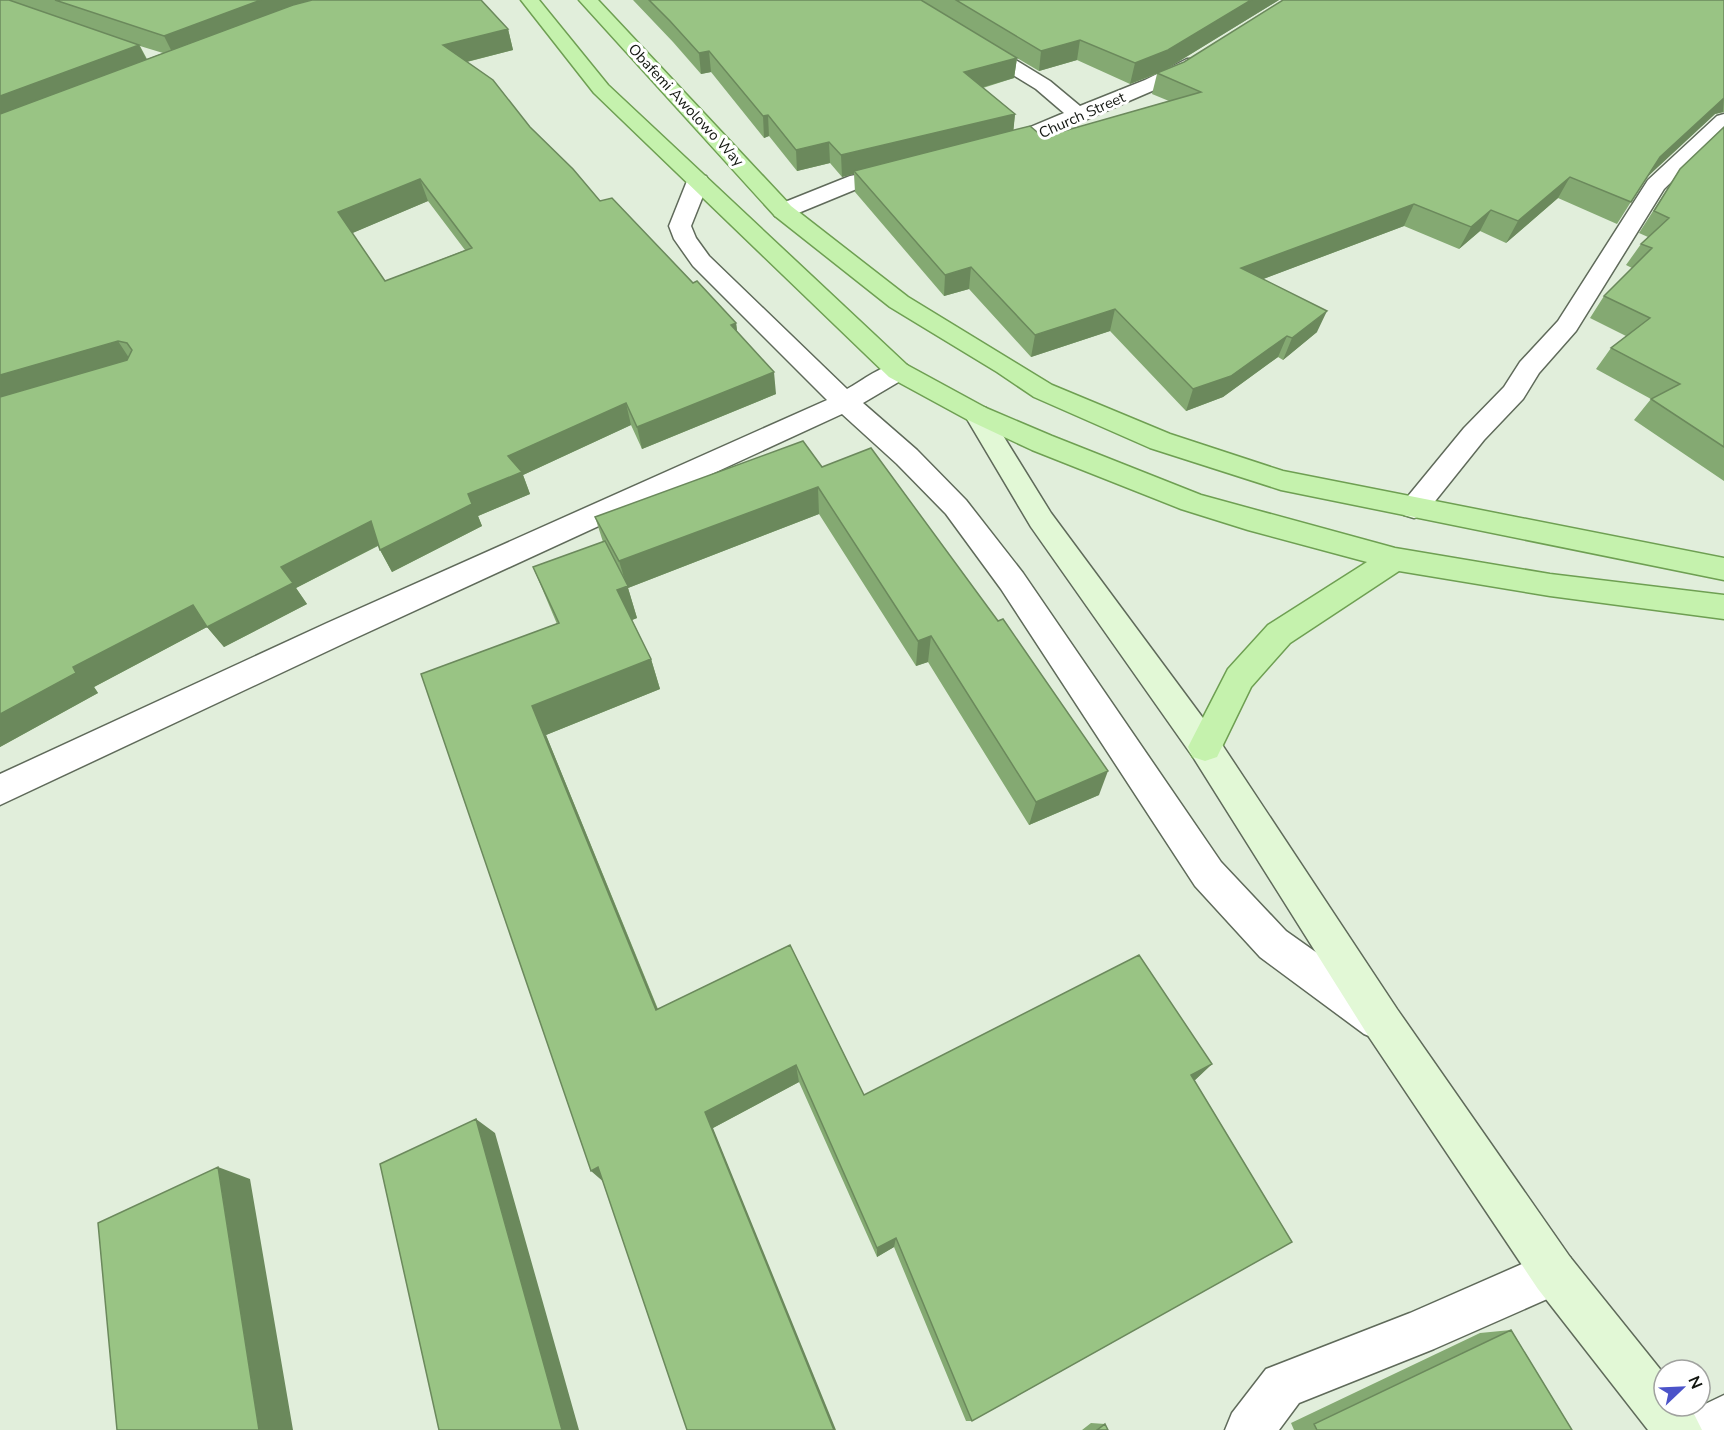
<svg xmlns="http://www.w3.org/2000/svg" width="1724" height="1430" font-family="'Nunito Sans',sans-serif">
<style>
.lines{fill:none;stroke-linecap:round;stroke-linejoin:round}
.service-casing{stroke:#5f6a5a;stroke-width:3}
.minor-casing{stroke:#5f6a5a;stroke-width:3}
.secondary-casing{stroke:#5f6a5a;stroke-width:3}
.primary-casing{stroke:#6e9f52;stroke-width:3}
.service{fill:#fff;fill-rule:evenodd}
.minor{fill:#fff;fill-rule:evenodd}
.secondary{fill:#e2f8d6;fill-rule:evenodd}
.primary{fill:#c5f2ad;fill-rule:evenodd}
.wall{fill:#84a972;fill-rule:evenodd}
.shaded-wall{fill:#6b895c}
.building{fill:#99c484;stroke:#6b895c;stroke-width:1.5;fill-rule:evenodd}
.labels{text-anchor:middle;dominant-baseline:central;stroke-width:6;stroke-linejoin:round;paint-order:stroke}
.far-street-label{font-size:15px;fill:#121610;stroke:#fff}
</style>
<rect width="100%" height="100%" fill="#e1eedb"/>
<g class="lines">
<defs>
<path id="service" d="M1724,1395V1430H1670L1676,1418Z"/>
<path id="minor" d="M979,40L986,42L1050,81L1080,106L1145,80L1187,59H1201L1203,63L1201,67L1173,82L1036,141L997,154L990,152L987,148L990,144L1064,113L1036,89L972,50L970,46L972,42Z
M1724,114V131L1664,189L1576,331L1539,373L1523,399L1484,440L1424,515L1414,518L1404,515L1400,508L1404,501L1464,428L1504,387L1520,362L1558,321L1648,180L1717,116Z
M897,167L905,168L908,173L905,178L864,186L791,216L783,218L775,216L772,211L775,206L850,176Z
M698,175L706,176L709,181L691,226L696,238L709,256L847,389C865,379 887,360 907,365L911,371L907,377L863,403L917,450L966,500L1023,573L1221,862L1286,931L1392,1006L1398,1020L1392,1034L1378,1040L1364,1034L1260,957L1195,886L1001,589L946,514L897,464L842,414L349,641L0,805V774L327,623L827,400L693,266L674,239L669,226L687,181L690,176Z
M1554,1250L1570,1257L1577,1273L1570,1289L1434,1349L1299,1403L1279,1430H1225L1232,1413L1266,1369L1410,1313Z"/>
<path id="secondary" d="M977,405L986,408L1051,513L1217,737L1397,1009L1570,1257L1664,1374V1406H1690L1702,1430H1648L1538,1289L1369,1037L1193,757L1031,527L964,414L968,408Z"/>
<path id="primary" d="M521,0H539L608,85L907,365L986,408L1052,436L1201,495L1395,548L1550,574L1724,595V619L1550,596L1399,571L1290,643L1251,687L1217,757L1205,761L1193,757L1188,747L1228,669L1268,625L1367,562L1248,530L1181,509L1032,450L968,420L889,377L594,93Z
M579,0H598L791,206L908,297L1052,385L1170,434L1283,471L1724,558V580L1281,490L1150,448L1034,397L997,372L890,307L775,216Z"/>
</defs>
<use href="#service" class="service-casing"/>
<use href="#minor" class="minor-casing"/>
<use href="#secondary" class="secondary-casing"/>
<use href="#primary" class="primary-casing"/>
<use href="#service" class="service"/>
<use href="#minor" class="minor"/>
<use href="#secondary" class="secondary"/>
<use href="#primary" class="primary"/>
</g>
<path class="wall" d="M0,0H481L508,29L513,50L467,62L600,201L693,283L736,323L737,331L776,394L642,449L631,425L523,475L530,494L478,516L482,526L392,572L378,546L296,588L307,604L224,647L207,627L94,687L98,693L0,747ZM140,46L163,53L147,59ZM428,201L465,250L385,281L352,233Z
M633,0H1279L1165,70L1724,0V112L1715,114L1646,178L1617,224L1558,198L1506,243L1480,231L1459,249L1404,226L1263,279L1317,332L1283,360L1278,357L1223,397L1186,411L1110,331L1031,357L969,289L944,296L855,192L854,174L842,177L830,163L797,171L769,136L764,138L711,72L701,74L673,42ZM1017,58L1039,71L1077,60L1130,84L1157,74L1152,94L1169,101L1043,137L1013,131L1015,114L983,88L1014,78Z
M1724,127V481L1634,420L1651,399L1596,369L1611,348L1626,336L1590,318L1604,296L1632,268L1626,265L1641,244L1648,237L1639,233L1680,169Z
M822,467L1099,795L1029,825L928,662L916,666L819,514L628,588L637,618L632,620L651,659L660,689L546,735L658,1009L790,945L864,1095L1212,1064L1194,1081L972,1421H966L894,1247L877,1257L799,1082L713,1128L603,1182L421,674L557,624L533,567L603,542L595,517Z
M1511,1330L1572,1430H1294L1291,1423L1480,1333Z
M1091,1423L1105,1424L1108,1430H1082Z"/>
<path class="shaded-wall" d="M261,0H340L175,58L164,36Z
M1251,0H1279L1163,71L1130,84L1135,63Z
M508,29L513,50L450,66L443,45Z
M1080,40L1077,60L1039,71L1041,51Z
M139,45L150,66L0,124V96Z
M709,51L711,72L701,74L699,53Z
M1017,58L1014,78L963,93L964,72Z
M1724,98L1723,112L1715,114L1646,178L1660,157Z
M1015,114L1013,135L854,171V174L842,177L841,155Z
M768,115L769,136L764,138L763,116Z
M829,142L830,163L797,171L796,150Z
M1570,177L1558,198L1506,243L1518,221Z
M420,179L428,201L348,235L338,212Z
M1414,204L1404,226L1234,290L1241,268Z
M1491,210L1480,231L1459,249L1471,227Z
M971,267L969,289L944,296L945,275Z
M1115,309L1110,331L1031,357L1035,335Z
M1327,311L1317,332L1283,360L1292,338Z
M736,323L739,345L731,325Z
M1287,336L1278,357L1223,397L1186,411L1193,389Z
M118,341L133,364L0,403V375Z
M774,372L776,394L642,449L637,427Z
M626,403L631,425L523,475L530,494L478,516L482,526L392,572L380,550L468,494L508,456Z
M818,487L819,514L628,588L637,618L627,622L617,590L627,587L619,561Z
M371,521L383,543L296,588L307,604L224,647L207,627L94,687L98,693L0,747V714L73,667L193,605L281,567Z
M931,636L928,662L916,666L918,641Z
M651,659L660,689L546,735L666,1030L656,1010L532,706Z
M1108,771L1099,795L1029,825L1036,802Z
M1212,1064L1194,1081L1191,1075Z
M796,1065L799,1082L713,1128L836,1430H834L705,1112Z
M476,1119L495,1133L579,1430H562Z
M218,1167L250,1179L293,1430H259Z
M598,1167L606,1184L591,1171Z
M896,1238L894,1247L877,1257V1248Z"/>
<path class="building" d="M0,0H9L139,45L0,96Z
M55,0H261L164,36Z
M312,0H481L508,29L443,45L493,80L530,127L573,169L600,201L612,198L693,283L697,281L736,323L731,325L774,372L637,427L626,403L508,456L522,472L468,494L472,504L380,550L371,521L281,567L293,583L207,627L193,605L73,667L76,673L0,714V397L127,360L132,350L127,343L118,341L0,375V114L293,5ZM420,179L472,248L385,281L338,212Z
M649,0H921L1017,58L964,72L1015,114L841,155L829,142L796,150L768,115L763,116L709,51L699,53L670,21Z
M956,0H1251L1168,50L1135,63L1080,40L1041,51Z
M1283,0H1724V98L1660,157L1631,202L1570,177L1518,221L1491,210L1471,227L1414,204L1241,268L1327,311L1292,338L1287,336L1231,376L1193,389L1115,309L1035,335L971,267L945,275L854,171L1030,126L1043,137L1201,92L1157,73L1184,62Z
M1724,127V447L1651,399L1680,384L1611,348L1650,318L1604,296L1652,248L1641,244L1669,218L1654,211L1680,169Z
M803,441L822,467L871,448L998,621L1003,619L1108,771L1036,802L931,636L918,641L818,487L619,561L595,517Z
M605,541L628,586L617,590L651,659L532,706L656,1010L790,945L864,1095L1139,955L1212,1064L1191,1075L1292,1242L972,1421L896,1238L877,1248L796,1065L705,1112L834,1430H687L598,1167L591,1171L421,674L559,623L533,567Z
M476,1119L562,1430H439L380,1164Z
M218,1167L259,1430H117L98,1223Z
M1511,1330L1572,1430H1317L1314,1424Z
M1105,1424L1108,1430H1097Z"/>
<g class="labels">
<g class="far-street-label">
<text transform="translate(686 105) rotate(47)">Obafemi Awolowo Way</text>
<text transform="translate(1082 115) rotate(-24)">Church Street</text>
</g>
</g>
<g transform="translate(1682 1388) rotate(67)"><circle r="28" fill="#ffffff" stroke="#a0a29f" stroke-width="1.5"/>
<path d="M0-4.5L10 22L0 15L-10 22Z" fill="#4b53c9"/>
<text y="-9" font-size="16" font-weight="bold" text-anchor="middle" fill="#121610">N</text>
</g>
</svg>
